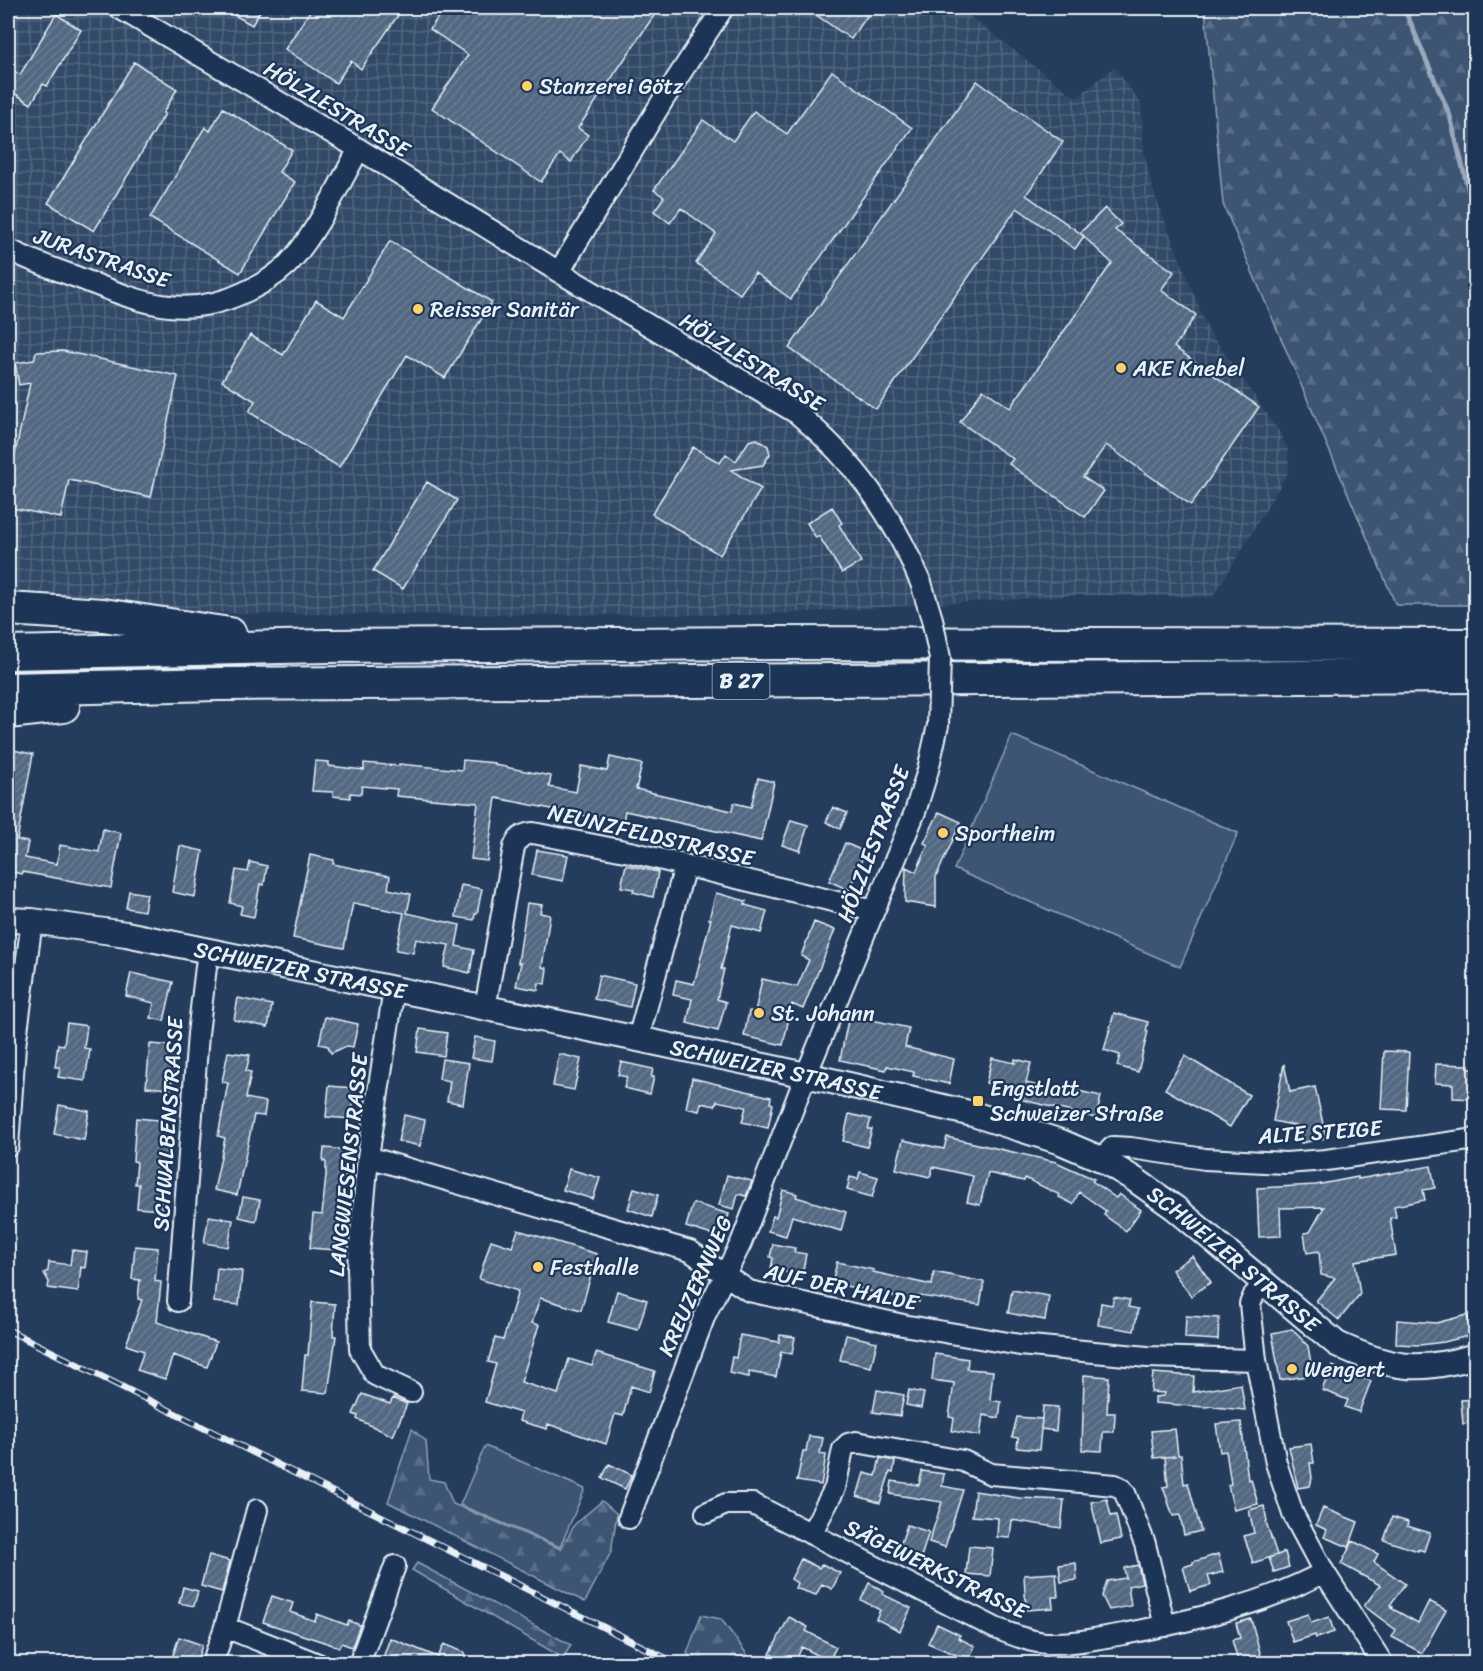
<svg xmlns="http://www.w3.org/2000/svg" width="1483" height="1671" font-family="Sriracha,sans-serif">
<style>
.industrial{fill:url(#industrial-grid)}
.forest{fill:url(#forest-firs);stroke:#93a2b5;stroke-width:1.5}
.pitch{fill:#3e5472;stroke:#93a2b5;stroke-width:1.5}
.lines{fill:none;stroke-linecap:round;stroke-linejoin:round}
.stream{stroke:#99a8ba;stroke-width:5}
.building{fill:url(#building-hatch);stroke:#e8f1f8;stroke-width:1.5}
.minor-casing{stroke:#e8f1f8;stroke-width:24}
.tertiary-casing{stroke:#e8f1f8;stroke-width:28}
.trunk-casing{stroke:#e8f1f8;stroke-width:36}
.minor{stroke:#1d3557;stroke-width:20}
.tertiary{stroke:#1d3557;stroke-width:24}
.trunk{stroke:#1d3557;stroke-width:32}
.rail-casing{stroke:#e8f1f8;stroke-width:7}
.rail{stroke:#1d3557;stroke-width:4.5;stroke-dasharray:14;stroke-linecap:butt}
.minor-bridge-casing{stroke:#e8f1f8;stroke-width:24;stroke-linecap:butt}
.minor-bridge{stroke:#1d3557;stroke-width:20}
.poi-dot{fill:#ffd166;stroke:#1d3557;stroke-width:2}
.labels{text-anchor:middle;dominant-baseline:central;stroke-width:4.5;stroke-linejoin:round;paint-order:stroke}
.shield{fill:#1d3557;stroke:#abb9c8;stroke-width:1.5}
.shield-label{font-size:21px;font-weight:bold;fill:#e8f1f8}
.poi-label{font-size:22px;fill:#e8f1f8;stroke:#1d3557;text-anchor:start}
.street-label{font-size:22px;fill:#e8f1f8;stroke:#1d3557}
</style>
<defs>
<pattern id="industrial-grid" width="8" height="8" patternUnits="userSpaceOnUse" patternTransform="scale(1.5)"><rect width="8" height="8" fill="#334a68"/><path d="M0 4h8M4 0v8" fill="none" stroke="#51657e"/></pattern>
<pattern id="forest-firs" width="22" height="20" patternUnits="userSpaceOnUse" patternTransform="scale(1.5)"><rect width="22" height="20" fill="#3e5472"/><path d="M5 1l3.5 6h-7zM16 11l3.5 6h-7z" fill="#5a6d87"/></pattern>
<pattern id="building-hatch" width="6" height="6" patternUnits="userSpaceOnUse" patternTransform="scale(1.5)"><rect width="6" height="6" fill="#536782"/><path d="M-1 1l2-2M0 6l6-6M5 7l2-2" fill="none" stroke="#6c7d94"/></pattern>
</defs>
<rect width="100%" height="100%" fill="#253d5d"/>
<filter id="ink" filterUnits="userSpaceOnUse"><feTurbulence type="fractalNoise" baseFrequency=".0167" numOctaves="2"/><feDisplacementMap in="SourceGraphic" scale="12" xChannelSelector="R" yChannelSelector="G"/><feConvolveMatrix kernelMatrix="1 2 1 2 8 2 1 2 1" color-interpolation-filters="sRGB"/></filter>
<g filter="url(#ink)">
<path class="industrial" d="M8,8H959L1076,98L1114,67L1141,103L1144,154L1155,196L1208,330L1280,433L1288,450L1289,471L1213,597L1080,595L757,615L242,614L8,598Z"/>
<path class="forest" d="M1205,8H1475V605H1396L1223,204Z
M412,1429L426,1441L429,1479L444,1482L453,1504L561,1549L575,1524L602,1501L617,1514L611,1552L585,1602L388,1502Z
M417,1563L571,1645L563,1658L412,1570Z
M701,1615L721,1619L749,1657L762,1663H704L687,1654Z"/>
<path class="pitch" d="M1012,735L1238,833L1180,967L954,869Z
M485,1446L585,1489L560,1547L460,1505Z"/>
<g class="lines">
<path class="stream" d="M1404,8L1450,116L1476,221"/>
</g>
<path class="building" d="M222,8H262L252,25Z
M312,8H403L361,69L351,61L336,83L285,49Z
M444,8H659L578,128L588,135L571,162L560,154L541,182L432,108L468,55L430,29Z
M806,8H873L851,39Z
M56,14L81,30L47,86L43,84L31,104L8,89V67L20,75Z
M134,62L177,89L163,113L165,114L94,231L48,203Z
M832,71L912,128L791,299L755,273L740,294L696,263L716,234L681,208L670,223L654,211L664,197L654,190L703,120L733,141L754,111L787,134Z
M977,81L1063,142L1026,195L1084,236L1075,249L1017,208L876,409L789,348Z
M223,108L292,150L279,172L295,182L240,273L150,218L205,127L210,131Z
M1105,208L1121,224L1115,230L1174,272L1161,290L1196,315L1174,347L1259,407L1191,505L1106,445L1083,477L1104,491L1085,517L1009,464L1013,459L960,422L983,389L1010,408L1112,263L1080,233Z
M390,241L492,302L445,378L407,355L339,467L249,412L255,401L222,381L250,335L283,355L316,300L344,317Z
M63,351L178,376L151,497L69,480L61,518L8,507V487L30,383L19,385L15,363L34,360L36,352Z
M757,439L768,446L770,454L763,465L731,470L761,489L720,555L652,514L693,447L720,463L726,454L736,461L749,441Z
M427,482L457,500L403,589L373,571Z
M832,507L842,523L839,525L861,562L842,573L819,536L816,538L807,523Z
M8,749L33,754L17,840L28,842L25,858L57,864L60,845L99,852L103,829L121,833L111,888L22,872V874L8,871Z
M610,757L642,764L636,789L732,811L734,803L751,807L758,778L774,782L761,841L625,811L623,823L496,798L487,861L471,859L478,803L396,796L397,789L362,786L361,794L350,793V798L333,796V792L312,791L315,761L329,762V766L364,770V763L399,766V764L462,770L463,760L495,763V765L551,776L549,787L576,792L581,766L607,771Z
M833,807L847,813L840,829L826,822Z
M939,812L961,822L936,877V907L905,902L906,867L916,872L928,845L924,843Z
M791,820L808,825L800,851L782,845Z
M845,843L865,852L849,890L829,881Z
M180,846L203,851L195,897L172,892Z
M537,850L568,855L563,881L532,875Z
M310,855L334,860L333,864L390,876L388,889L411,894L407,913L460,925L456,946L474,950L470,973L444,967L449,945L416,939L413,953L396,950L404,913L353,903L344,948L293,938Z
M250,862L267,866L264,885L260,884L254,917L240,914L242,906L230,903L236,870L248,872Z
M626,865L658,872L653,897L633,892L634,889L621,887Z
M461,885L482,889L477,914H475L474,920L456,917Z
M129,891L147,894L144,911L126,908Z
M716,893L746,901L745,905L767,911L761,933L732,925L721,969H724L717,999L726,1002L718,1031L687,1023L692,999L673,995L676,980L694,984L711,919H709Z
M527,903L542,905L540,913L550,915L542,967L547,968L545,984L539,983L538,990L516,986L521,963H518Z
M814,922L835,930L803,1009L792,1004L783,1045L744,1036L749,1011L755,1012L762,979L797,987L809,960L801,956Z
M131,973L173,982L164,1021L151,1018L154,1003L126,996Z
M599,975L635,983L630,1007L594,999Z
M238,998L272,1005L268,1027L234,1020Z
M1114,1013L1148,1022L1146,1031H1148L1138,1072L1117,1066L1120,1055L1104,1050Z
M849,1015L909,1028L905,1047L954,1059L949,1084L913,1076L914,1072L887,1066L886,1070L840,1060Z
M325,1017L358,1024L353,1047L347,1046L331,1053L328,1046L319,1044Z
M67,1023L87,1026L84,1048L90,1049L85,1081L58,1077L60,1067H55L58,1044L64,1045Z
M420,1029L447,1033L444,1056L417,1052Z
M475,1037L495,1041L492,1061L471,1058Z
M150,1044L175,1046L171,1089L146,1087Z
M1384,1051L1409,1052L1406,1110L1381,1109Z
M228,1052L250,1055L246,1071L251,1072L246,1098L266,1102L264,1116L254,1115L237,1195L214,1190L225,1138L218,1136L228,1083L222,1082Z
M559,1054L581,1059L574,1090L553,1086Z
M1185,1056L1249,1095L1230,1127L1165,1089Z
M992,1058L1015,1063V1059L1031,1063L1026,1083L1059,1091L1060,1087L1101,1096L1096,1118L1023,1100L1024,1093L1008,1091L1009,1088L986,1083Z
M442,1059L469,1063L463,1104L447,1101L450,1081L439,1079Z
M621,1062L653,1069L651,1077H654L650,1094L624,1088L627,1077L618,1075Z
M1284,1064L1290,1092L1315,1087L1326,1138L1301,1143L1297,1126L1273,1121Z
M1436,1064L1469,1065V1069H1476V1099L1453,1098V1084L1435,1083Z
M692,1078L771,1097L770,1103L773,1104L768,1128L742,1122L746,1107L717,1101L715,1106L701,1103L699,1111L686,1108Z
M329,1086L354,1088L352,1119L326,1117Z
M59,1105L89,1111L84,1140L54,1134Z
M849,1114L871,1119L868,1129H872L867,1147L843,1141Z
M404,1115L425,1120L420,1146L398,1141Z
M136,1118L169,1121L161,1210L137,1208L139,1184H135L137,1162L133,1161Z
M947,1137L1056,1162L1094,1179L1092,1181L1116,1198L1119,1194L1141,1210L1126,1231L1104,1215L1106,1211L1079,1192L1073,1204L1059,1197L1060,1195L1025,1178L1024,1181L988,1173L980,1205L967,1202L973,1176L933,1167L930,1177L896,1169L903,1140L944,1149Z
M324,1148L349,1150L347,1177L343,1176L336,1250L310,1248L313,1214L322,1215L326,1175V1162L323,1161Z
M1431,1166L1435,1188L1423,1190L1425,1200L1394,1206L1396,1217L1390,1218L1396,1255L1355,1261L1360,1294L1339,1320L1316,1301L1335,1278L1321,1275L1319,1251L1307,1253L1304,1233L1310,1232L1324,1207L1280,1208L1281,1236L1259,1237L1257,1188L1316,1185L1358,1177V1179Z
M569,1169L600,1178L593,1199L563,1190Z
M860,1172L878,1177L872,1197L847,1190L850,1177L858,1179Z
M727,1175L752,1181L746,1196L738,1194L734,1209L719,1205Z
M634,1188L658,1195L652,1217L628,1209Z
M783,1190L797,1194L796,1197L846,1212L841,1231L792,1216L786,1236L768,1231L773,1216L776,1217Z
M243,1197L260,1200L256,1221L239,1217Z
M693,1203L729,1214L722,1238L686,1227Z
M209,1216L233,1220L228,1247L204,1243Z
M518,1230L597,1254L581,1310L540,1298L532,1323L539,1325L521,1382L558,1394L569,1359L592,1366L596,1353L655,1371L649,1392L631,1386L623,1416L615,1414L606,1444L548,1424L547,1429L519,1421L521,1413L485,1402L496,1364L488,1362L495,1338L503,1340L518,1291L479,1279L491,1240L512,1247Z
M773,1244L795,1248L794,1252L806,1254L802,1276L771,1269L773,1258L770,1257Z
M135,1246L158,1248L155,1281L161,1282L157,1322L216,1342L207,1367L173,1355L165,1379L137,1370L144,1351L126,1345L142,1300L138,1299L140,1280L132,1279Z
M72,1250L87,1252L85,1268L80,1267H81L78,1292L48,1288L49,1282L44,1273L48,1271L49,1262L70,1265Z
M1192,1256L1211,1282L1191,1296L1172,1270Z
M837,1262L874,1270L873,1272L932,1285L934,1272L984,1282L980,1305L920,1296L919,1302L832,1283Z
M217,1268L242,1271L239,1305L214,1302Z
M1012,1290L1049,1296L1045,1320L1008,1313Z
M617,1291L647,1300L638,1330L608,1322Z
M1114,1297L1130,1300L1128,1307L1138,1309L1134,1331L1098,1325L1101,1303L1112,1305Z
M312,1302L335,1304L333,1336H336L328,1393L302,1391L305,1355H308Z
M1467,1315L1468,1319L1476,1318V1334L1444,1342L1420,1345L1396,1344L1397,1320L1436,1323Z
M1186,1316L1219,1318L1218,1340L1185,1338Z
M1292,1329L1308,1346L1313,1375L1280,1380L1272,1333Z
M740,1335L779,1342L780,1335L795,1337L792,1354L781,1352L776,1377L749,1372V1377L729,1373L732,1357L736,1358Z
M846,1335L877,1342L871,1367L840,1360Z
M935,1354L968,1359L967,1369L993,1371L990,1400L1001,1402L999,1418L983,1415L980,1436L952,1431L954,1418L949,1417L954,1383L932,1380Z
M1332,1366L1371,1381L1359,1412L1345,1407L1348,1400L1322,1390Z
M1153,1373L1194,1376L1193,1392L1241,1384L1245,1410L1214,1407L1213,1406L1205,1407L1155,1403V1397L1164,1396L1165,1393L1151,1392Z
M1084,1375L1109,1377L1107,1413H1115L1114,1432H1103L1102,1451L1082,1450Z
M877,1390L904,1395L900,1416L873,1412Z
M909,1390L924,1393L921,1408L906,1405Z
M362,1394L390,1404L393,1398L407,1404L393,1436L357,1419L358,1416L353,1414Z
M1476,1399V1422L1463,1424L1461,1400Z
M1043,1406L1058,1407L1056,1431L1041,1429Z
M1017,1417L1042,1419L1039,1450L1017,1448L1018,1438L1012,1437Z
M1241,1422L1248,1480L1251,1479L1258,1504L1234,1510L1228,1485L1231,1484L1226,1451L1220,1452L1216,1424Z
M1175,1429L1178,1455H1181L1184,1484L1188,1483L1201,1531L1184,1535L1180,1515L1173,1516L1163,1487L1168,1486L1165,1457L1176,1456L1154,1458L1151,1431Z
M809,1436L823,1438L820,1454L826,1455L821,1485L797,1481L803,1451H806Z
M1311,1444L1314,1463H1310L1312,1478L1310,1486L1298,1488L1289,1447Z
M880,1458L895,1461L893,1473L890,1472L880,1503L857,1496L864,1473L876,1476Z
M609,1464L632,1475L625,1489L602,1478Z
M922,1471L944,1474L942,1486L963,1490L945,1547L929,1542L942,1502L890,1494L892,1481L919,1485Z
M975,1491L1019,1498L1064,1500L1061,1528L1012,1520L1010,1538L997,1537L998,1518L972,1516Z
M1107,1499L1111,1516L1116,1515L1121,1539L1101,1543L1091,1502Z
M1264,1506L1267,1521L1266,1522L1277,1555L1253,1563L1244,1536L1254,1533L1249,1510Z
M1323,1508L1358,1522L1349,1547L1324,1537L1327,1530L1316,1525Z
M1392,1517L1408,1522L1407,1526L1430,1533L1424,1551L1418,1549V1551L1384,1540Z
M907,1525L929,1532L921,1557L899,1549Z
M1353,1541L1378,1554L1374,1562L1405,1584L1390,1605L1393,1607L1391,1608L1418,1623L1429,1601L1446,1610L1422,1653L1392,1637L1396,1630L1364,1606L1380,1585L1341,1564Z
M969,1546L993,1548L990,1576L966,1574Z
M1285,1552L1289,1567L1274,1572L1269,1558Z
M1218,1554L1223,1572L1208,1576L1211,1585L1190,1591L1183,1567L1193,1564V1562Z
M209,1555L230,1561L222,1592L201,1586Z
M801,1559L819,1568L822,1564L840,1573L832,1589L822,1584L816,1595L795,1588L797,1583L791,1579Z
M1076,1563L1077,1580L1061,1582L1059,1565Z
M1138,1565L1142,1583L1128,1586L1131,1606L1109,1610L1102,1596L1107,1581L1126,1578L1124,1568Z
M1056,1573L1058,1597H1052L1053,1608L1026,1610L1024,1575Z
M869,1583L884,1591L882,1594L911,1608L900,1631L876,1619L880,1610L861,1600Z
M183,1587L198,1591L194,1606L179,1603Z
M272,1596L293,1603L290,1612L315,1621L317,1614L347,1625L349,1621L360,1625L352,1647L341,1643L339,1647L263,1622Z
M1308,1614L1311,1623L1329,1617L1334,1632L1316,1638L1315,1635L1293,1642L1286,1621Z
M789,1617L808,1627L806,1631L836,1647L829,1661L802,1647L794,1664H789L770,1654Z
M1251,1619L1263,1664H1239L1232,1640L1240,1638L1236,1623Z
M937,1624L960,1635L958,1638L975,1646L968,1660L928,1643Z
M179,1637L202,1645L196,1664H170Z
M390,1638L438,1657L444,1644L465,1653L460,1664H398L383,1658Z"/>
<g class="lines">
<defs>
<path id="minor" d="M119,8L359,149L559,272L798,414C856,463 892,513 921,583
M8,249C30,261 55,269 79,278C139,301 182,322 245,292C261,285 274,277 287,265C315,237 339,184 359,149
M559,272L663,100L723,8
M394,989L368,1157L358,1267L360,1349L375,1375L411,1392
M485,1008L514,847C518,838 522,834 533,833L630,852L874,911
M638,1039L685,866
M8,1146L15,1046L32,921
M368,1157L690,1251L749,1291L903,1325L1020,1345L1147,1357L1256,1360
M1101,1159L1113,1147L1131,1148L1205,1159L1286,1163L1326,1160L1476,1139
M1263,1284L1254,1295L1250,1304L1256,1360L1276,1463L1293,1514L1324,1572L1383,1664
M178,1301L198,1034L208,950
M706,1513L726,1504H753L995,1628C1012,1634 1029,1642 1047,1643C1074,1644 1098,1638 1124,1634C1190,1621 1266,1604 1324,1572
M629,1518L705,1315L741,1243L806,1075L915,812L928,770L938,725
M811,1534L835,1488L843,1449L848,1444L856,1442L963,1461L991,1474L1115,1485L1121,1488L1125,1493L1145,1544L1165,1626
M225,1627L318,1664
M212,1664L225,1627L257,1510
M359,1664L395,1566"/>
<g id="tertiary">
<path id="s1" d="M8,920L32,921L126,934L638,1039L806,1075L973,1114L1061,1142L1101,1159L1134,1179L1175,1208L1337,1344C1391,1369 1418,1373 1476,1356"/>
</g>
<path id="trunk" d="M8,609L103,615L230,634
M8,653L327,646L774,643L1476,645
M8,689L218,684L1476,676
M8,712L63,706"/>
</defs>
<use href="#minor" class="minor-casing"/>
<use href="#tertiary" class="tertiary-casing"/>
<use href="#trunk" class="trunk-casing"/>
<use href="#minor" class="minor"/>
<use href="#tertiary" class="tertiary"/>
<use href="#trunk" class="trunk"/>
<defs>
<path id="rail" d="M8,1330L677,1664"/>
</defs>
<use href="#rail" class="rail-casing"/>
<use href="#rail" class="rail"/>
<defs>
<path id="minor-bridge" d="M921,583L932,619L940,658L938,725"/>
</defs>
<use href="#minor-bridge" class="minor-bridge-casing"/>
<use href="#minor-bridge" class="minor-bridge"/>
</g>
</g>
<g class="poi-dot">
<circle cx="527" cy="86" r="6"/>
<circle cx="418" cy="309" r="6"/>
<circle cx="1121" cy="368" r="6"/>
<circle cx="943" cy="833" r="6"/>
<circle cx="759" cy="1013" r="6"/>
<rect x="972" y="1095" width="12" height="12" rx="3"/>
<circle cx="538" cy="1267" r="6"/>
<circle cx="1292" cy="1369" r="6"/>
</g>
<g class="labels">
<rect class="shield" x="712.5" y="663" width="57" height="36" rx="4.5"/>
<g class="shield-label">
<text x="741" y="681">B 27</text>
</g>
<g class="poi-label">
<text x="539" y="86">Stanzerei Götz</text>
<text x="430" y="309">Reisser Sanitär</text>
<text x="1133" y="368">AKE Knebel</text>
<text x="955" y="833">Sportheim</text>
<text x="771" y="1013">St. Johann</text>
<text x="990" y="1088">Engstlatt<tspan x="990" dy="25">Schweizer Straße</tspan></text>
<text x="550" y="1267">Festhalle</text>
<text x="1304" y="1369">Wengert</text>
</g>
<g class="street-label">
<text transform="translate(337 109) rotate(31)">HÖLZLESTRASSE</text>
<text transform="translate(102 258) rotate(19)">JURASTRASSE</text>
<text transform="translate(752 362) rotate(32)">HÖLZLESTRASSE</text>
<text transform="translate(651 835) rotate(13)">NEUNZFELDSTRASSE</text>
<text transform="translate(873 844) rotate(-69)">HÖLZLESTRASSE</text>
<text stroke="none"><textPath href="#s1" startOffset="297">SCHWEIZER STRASSE</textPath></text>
<text stroke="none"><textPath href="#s1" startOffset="783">SCHWEIZER STRASSE</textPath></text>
<text transform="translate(168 1124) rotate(-86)">SCHWALBENSTRASSE</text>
<text transform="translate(1320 1132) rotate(-4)">ALTE STEIGE</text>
<text transform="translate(348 1165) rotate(-84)">LANGWIESENSTRASSE</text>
<text stroke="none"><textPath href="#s1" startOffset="1287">SCHWEIZER STRASSE</textPath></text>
<text transform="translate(695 1286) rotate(-66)">KREUZERNWEG</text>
<text transform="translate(841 1287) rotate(12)">AUF DER HALDE</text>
<text transform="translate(936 1569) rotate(26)">SÄGEWERKSTRASSE</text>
</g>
</g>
<rect width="1483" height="1671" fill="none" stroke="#1d3557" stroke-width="30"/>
<rect x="15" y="15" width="1453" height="1641" fill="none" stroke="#e8f1f8" stroke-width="2" filter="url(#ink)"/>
</svg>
